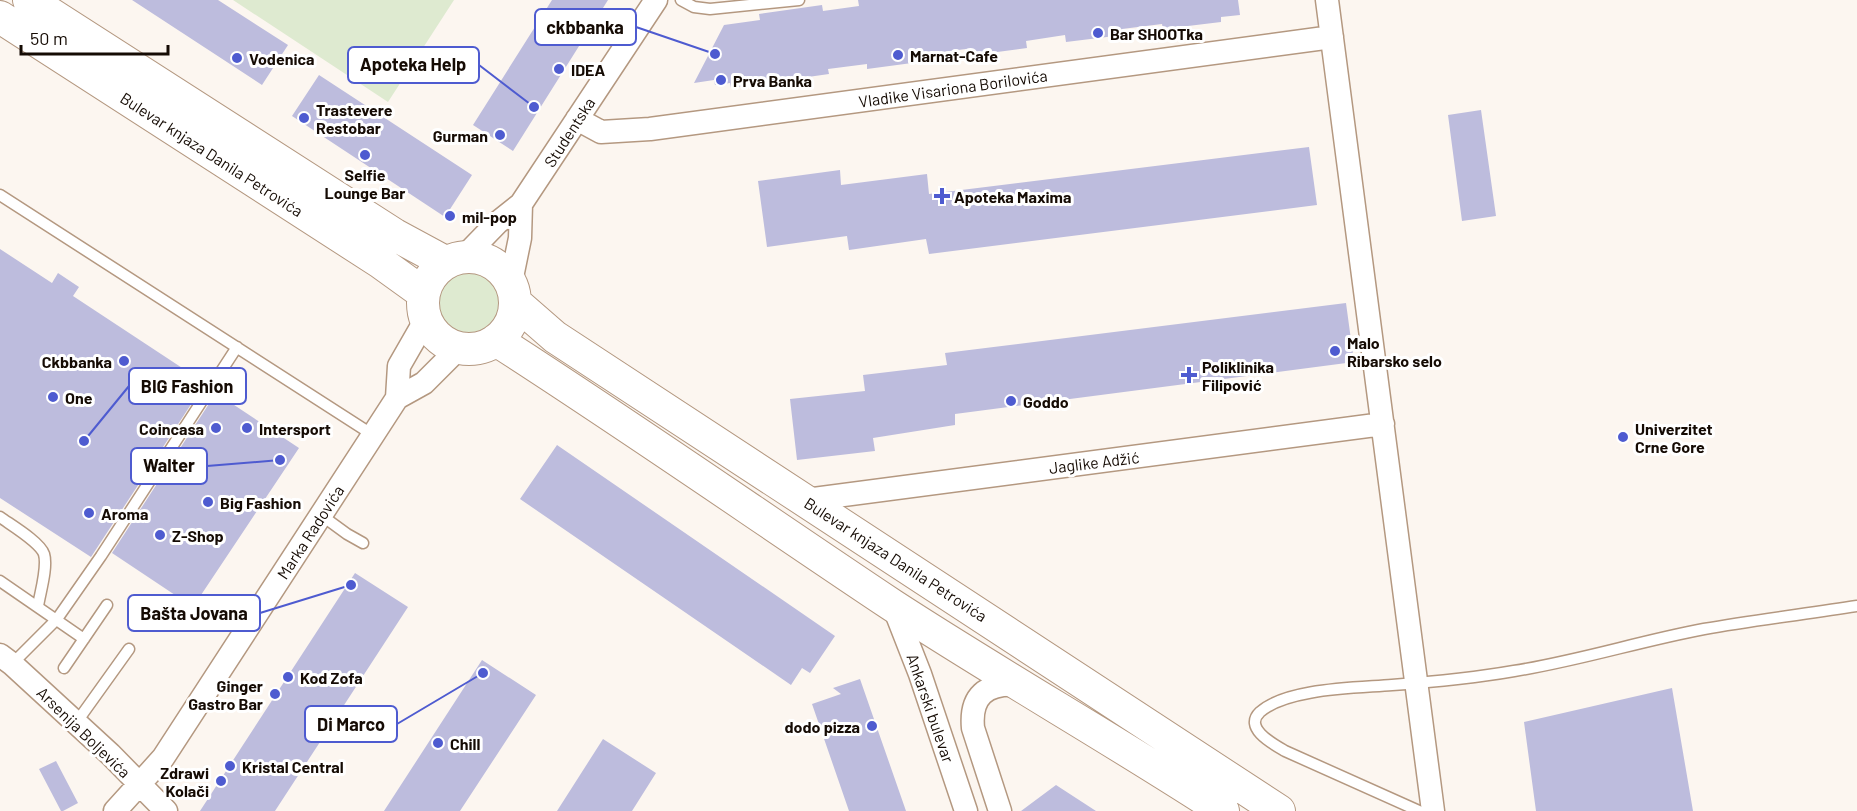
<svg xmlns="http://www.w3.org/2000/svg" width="1857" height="811" font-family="Barlow,sans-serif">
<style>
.green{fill:#deead0}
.building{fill:#bdbcdd}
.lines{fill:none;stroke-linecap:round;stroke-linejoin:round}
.lane-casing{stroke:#b49880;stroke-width:13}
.street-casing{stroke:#b49880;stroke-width:25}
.secondary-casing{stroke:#b49880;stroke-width:34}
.lane{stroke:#fff;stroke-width:10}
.street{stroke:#fff;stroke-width:22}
.secondary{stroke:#fff;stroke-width:32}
.poi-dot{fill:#4e5bd0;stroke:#fff;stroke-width:2}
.labels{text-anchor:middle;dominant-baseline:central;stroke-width:6;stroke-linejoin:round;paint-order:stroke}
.poi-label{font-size:16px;font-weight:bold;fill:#150b04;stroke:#fff;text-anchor:start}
.street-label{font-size:16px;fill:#150b04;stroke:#fff}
.leader{fill:none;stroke:#4e5bd0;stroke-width:2}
.callout-dot{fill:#4e5bd0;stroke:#fff;stroke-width:2}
.callout{fill:#fff;stroke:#4e5bd0;stroke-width:2}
.callout-label{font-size:18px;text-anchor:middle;font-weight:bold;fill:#150b04}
</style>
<rect width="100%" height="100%" fill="#fcf6f0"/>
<path class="green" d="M233,0H454L388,102Z
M437 302a31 31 0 1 1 62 0a31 31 0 1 1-62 0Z"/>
<path class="building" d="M132,0H218L288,45L262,85Z
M552,0H608L513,151L473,125Z
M858,0H1238L1240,15L1221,17V22L1163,29L1162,24L1122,29L1123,35L1066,42L1065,35L1026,41L1027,48L967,56L966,49L926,54L927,61L867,69V64L828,69L829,74L731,88L730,83L715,85L714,80L694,83L724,25L760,20L759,14L822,5L823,11L859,6Z
M319,75L472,175L445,217L292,116Z
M1481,110L1496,216L1462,221L1448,115Z
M1309,147L1317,205L929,254L926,239L849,250L847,236L767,247L758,181L840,170L841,185L927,174L929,194Z
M0,249L52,283L58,273L79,287L73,296L205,383L91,557L0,498Z
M1346,303L1354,362L955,414V425L873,438L875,451L797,460L790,399L865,391L863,375L947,365L945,353Z
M216,393L299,448L193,607L112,553Z
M557,445L835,636L810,673L802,668L791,685L520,499Z
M355,573L408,607L275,811H200Z
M482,660L536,695L460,811H384Z
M860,679L906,811H849L812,704L841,694L833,688Z
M1672,688L1693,811H1536L1524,722Z
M603,739L656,773L632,811H557Z
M56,761L78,803L63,811H61L39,769Z
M1056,785L1096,811H1021Z"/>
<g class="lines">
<defs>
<path id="lane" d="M681,0L694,7L710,9L799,0
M0,195L373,435
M321,515L347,534L363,543
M0,517C11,525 40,542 44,554C48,567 40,593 38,606
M0,581L84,639
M12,664L57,619L101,556L237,347
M64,668L107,605
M76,723L129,649
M1419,811L1285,751C1273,744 1243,728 1260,712C1287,688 1357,688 1392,685C1432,682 1474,678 1514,671C1578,661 1640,641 1704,629C1755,620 1806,614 1857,606"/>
<path id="street" d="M1327,0L1433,811
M577,119L601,132L650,129L1332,37
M465,256L497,223L521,204L656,0
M511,282L520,238L521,204
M397,398L424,383L459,348
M806,500L1383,424
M893,605L920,674L966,811
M0,655L12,664L110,754L166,811
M115,811L163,758L373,435L397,398L399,366L426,319
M1000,811L973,728C970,696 986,683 1017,685"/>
<path id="secondary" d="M29,0L395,235L445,262
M0,17L380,262L423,293
M423 303a46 46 0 1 1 92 0a46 46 0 1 1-92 0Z
M516,303L555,337L1279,811
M496,340C630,426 760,517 892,605C1001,676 1114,740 1223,811"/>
</defs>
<use href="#lane" class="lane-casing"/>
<use href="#street" class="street-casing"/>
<use href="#secondary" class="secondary-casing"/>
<use href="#lane" class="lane"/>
<use href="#street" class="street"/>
<use href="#secondary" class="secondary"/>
</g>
<g class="poi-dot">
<circle cx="1098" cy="33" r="6"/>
<circle cx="898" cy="55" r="6"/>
<circle cx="237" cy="58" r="6"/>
<circle cx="559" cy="69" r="6"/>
<circle cx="721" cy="80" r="6"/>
<circle cx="304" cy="118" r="6"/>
<circle cx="500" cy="135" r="6"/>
<circle cx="365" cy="155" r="6"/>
<path d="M939 187h6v6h6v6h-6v6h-6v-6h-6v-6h6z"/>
<circle cx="450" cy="216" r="6"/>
<circle cx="1335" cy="351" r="6"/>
<circle cx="124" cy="361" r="6"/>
<path d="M1186 366h6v6h6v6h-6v6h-6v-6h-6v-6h6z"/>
<circle cx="53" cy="397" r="6"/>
<circle cx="1011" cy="401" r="6"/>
<circle cx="216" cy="428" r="6"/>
<circle cx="247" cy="428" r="6"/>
<circle cx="1623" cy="437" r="6"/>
<circle cx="208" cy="502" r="6"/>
<circle cx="89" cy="513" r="6"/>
<circle cx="160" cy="535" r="6"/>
<circle cx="288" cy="677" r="6"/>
<circle cx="275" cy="694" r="6"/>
<circle cx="872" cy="726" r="6"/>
<circle cx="438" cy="743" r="6"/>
<circle cx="230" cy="766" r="6"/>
<circle cx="221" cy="781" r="6"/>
</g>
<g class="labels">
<g class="poi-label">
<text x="1110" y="33">Bar SHOOTka</text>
<text x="910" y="55">Marnat-Cafe</text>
<text x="249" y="58">Vodenica</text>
<text x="571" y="69">IDEA</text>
<text x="733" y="80">Prva Banka</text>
<text x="316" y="109">Trastevere<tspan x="316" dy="18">Restobar</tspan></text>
<text x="488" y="135" text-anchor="end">Gurman</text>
<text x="365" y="174" text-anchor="middle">Selfie<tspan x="365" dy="18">Lounge Bar</tspan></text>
<text x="954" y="196">Apoteka Maxima</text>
<text x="462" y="216">mil-pop</text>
<text x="1347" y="342">Malo<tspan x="1347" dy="18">Ribarsko selo</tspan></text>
<text x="112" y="361" text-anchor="end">Ckbbanka</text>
<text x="1202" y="366">Poliklinika<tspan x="1202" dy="18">Filipović</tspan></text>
<text x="65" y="397">One</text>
<text x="1023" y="401">Goddo</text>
<text x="204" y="428" text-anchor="end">Coincasa</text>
<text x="259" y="428">Intersport</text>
<text x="1635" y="428">Univerzitet<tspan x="1635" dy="18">Crne Gore</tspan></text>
<text x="220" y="502">Big Fashion</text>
<text x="101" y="513">Aroma</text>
<text x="172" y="535">Z-Shop</text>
<text x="300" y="677">Kod Zofa</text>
<text x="263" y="685" text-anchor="end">Ginger<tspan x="263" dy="18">Gastro Bar</tspan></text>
<text x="860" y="726" text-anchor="end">dodo pizza</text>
<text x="450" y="743">Chill</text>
<text x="242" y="766">Kristal Central</text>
<text x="209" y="772" text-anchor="end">Zdrawi<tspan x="209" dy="18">Kolači</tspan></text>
</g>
<g class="street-label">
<text transform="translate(953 88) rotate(-8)">Vladike Visariona Borilovića</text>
<text transform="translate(569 132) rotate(-57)">Studentska</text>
<text transform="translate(212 154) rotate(33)">Bulevar knjaza Danila Petrovića</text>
<text transform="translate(1094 462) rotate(-7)">Jaglike Adžić</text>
<text transform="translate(310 532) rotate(-57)">Marka Radovića</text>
<text transform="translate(896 559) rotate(33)">Bulevar knjaza Danila Petrovića</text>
<text transform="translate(931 708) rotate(71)">Ankarski bulevar</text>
<text transform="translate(84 732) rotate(44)">Arsenija Boljevića</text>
</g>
</g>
<path class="leader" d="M715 54L636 27M534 107L479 65M84 441L129 386M280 460L207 466M351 585L260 613M483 673L397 724"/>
<g class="callout-dot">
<circle cx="715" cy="54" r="6"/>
<circle cx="534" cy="107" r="6"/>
<circle cx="84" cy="441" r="6"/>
<circle cx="280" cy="460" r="6"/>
<circle cx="351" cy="585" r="6"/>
<circle cx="483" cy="673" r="6"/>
</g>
<g class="callout">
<rect x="535" y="9" width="101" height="36" rx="6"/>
<rect x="348" y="47" width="131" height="36" rx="6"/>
<rect x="129" y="368" width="117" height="36" rx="6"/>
<rect x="131" y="448" width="76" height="36" rx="6"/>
<rect x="128" y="595" width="132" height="36" rx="6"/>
<rect x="305" y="706" width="92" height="36" rx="6"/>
</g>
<g class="callout-label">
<text x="585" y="34">ckbbanka</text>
<text x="413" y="71">Apoteka Help</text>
<text x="187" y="393">BIG Fashion</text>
<text x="169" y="472">Walter</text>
<text x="194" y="620">Bašta Jovana</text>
<text x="351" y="731">Di Marco</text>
</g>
<path d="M21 45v9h147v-9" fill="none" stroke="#150b04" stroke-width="3"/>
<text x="30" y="45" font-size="18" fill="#150b04" stroke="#ffffff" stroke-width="4.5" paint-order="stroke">50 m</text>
</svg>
